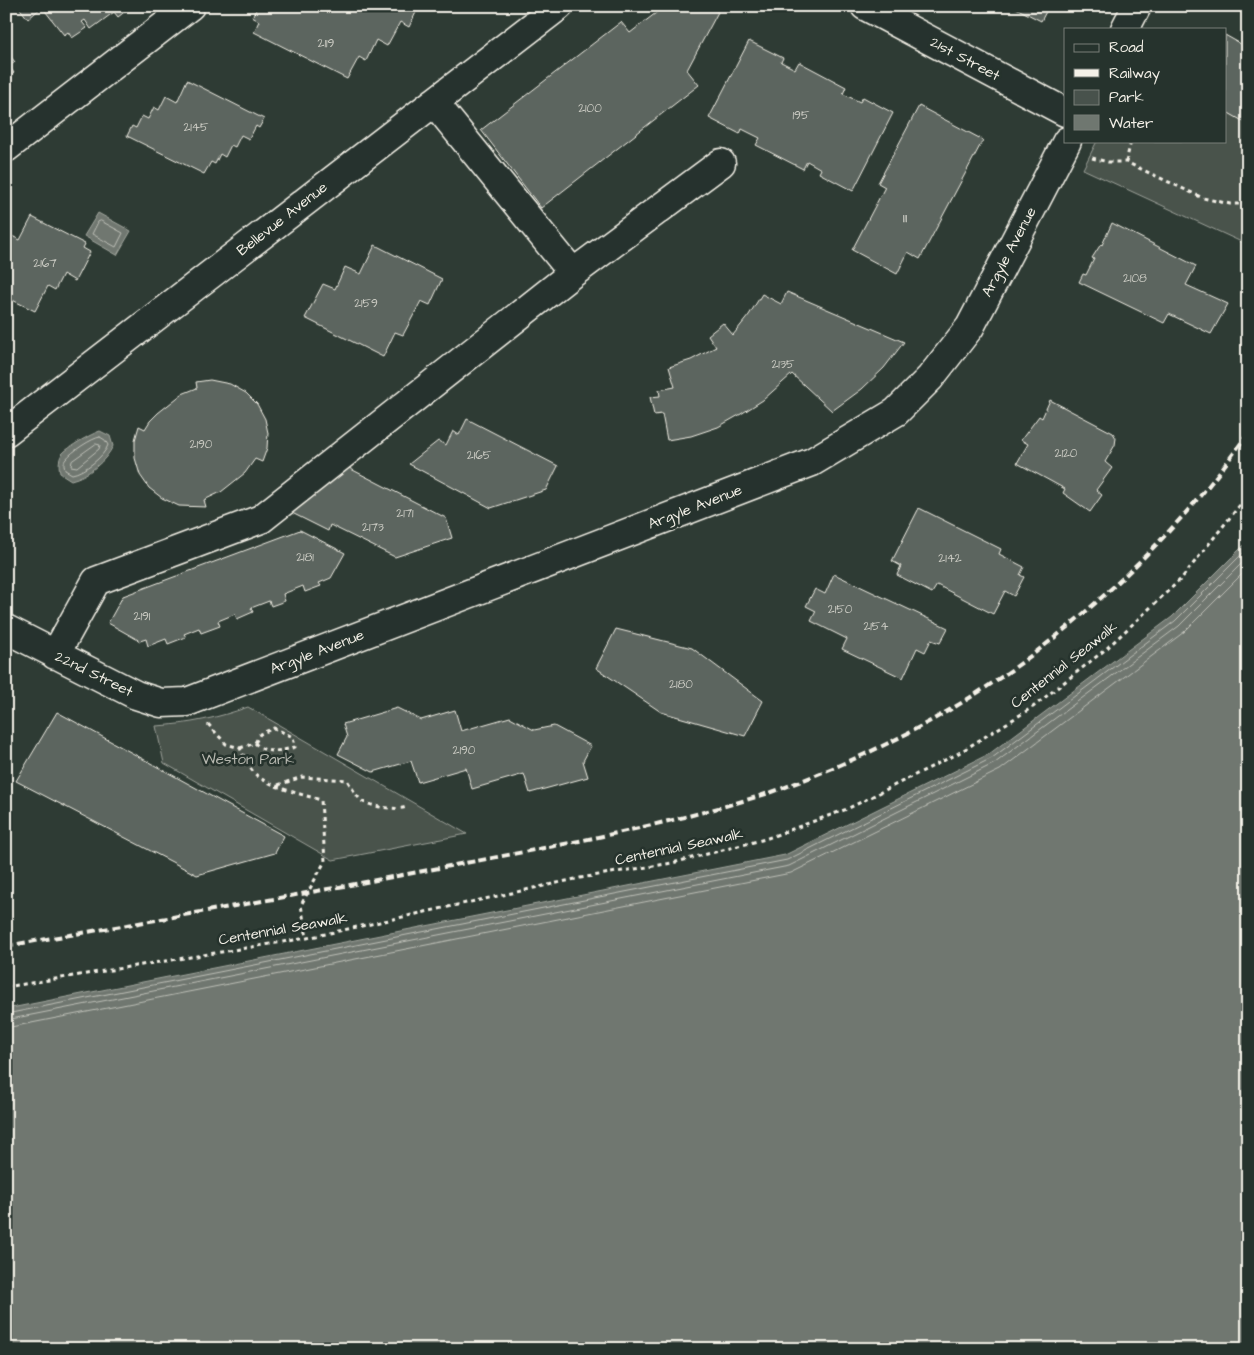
<svg xmlns="http://www.w3.org/2000/svg" width="1254" height="1355" font-family="'Architects Daughter',sans-serif">
<style>
.green{fill:#48524c;stroke:#9ea29a}
.water{fill:#6f7770;stroke:#a4a8a0}
.lines{fill:none;stroke-linecap:round;stroke-linejoin:round}
.shore{stroke:#bfc0b8;stroke-width:1}
.building{fill:#5c655e;stroke:#f4f1e8}
.minor-casing{stroke:#f4f1e8;stroke-width:31}
.path{stroke:#f4f1e8;stroke-width:3;stroke-dasharray:4 4;stroke-linecap:butt}
.minor{stroke:#26332d;stroke-width:28}
.rail{stroke:#f4f1e8;stroke-width:4;stroke-dasharray:8 4;stroke-linecap:butt}
.labels{text-anchor:middle;dominant-baseline:central;stroke-width:5;stroke-linejoin:round;paint-order:stroke}
.number-label{font-size:12px;fill:#cecec6}
.street-label{font-size:15px;fill:#f4f1e8;stroke:#26332d}
.park-label{font-size:15px;fill:#b8b9b1;stroke:#26332d}
</style>
<rect width="100%" height="100%" fill="#2e3b34"/>
<filter id="ink" filterUnits="userSpaceOnUse"><feTurbulence type="fractalNoise" baseFrequency=".02" numOctaves="2"/><feDisplacementMap in="SourceGraphic" scale="10" xChannelSelector="R" yChannelSelector="G"/><feConvolveMatrix kernelMatrix="1 2 1 2 8 2 1 2 1" color-interpolation-filters="sRGB"/></filter>
<g filter="url(#ink)">
<path class="green" d="M1225,99L1248,110V245L1083,169L1097,141H1225Z
M248,707L467,834L333,860L164,763L156,726C190,724 217,718 248,707Z"/>
<path class="water" d="M98,213L131,231L117,255L84,236Z
M100,431L110,436L113,446C106,461 88,476 71,480L60,473C59,467 58,460 62,454C68,447 91,434 100,431Z
M1248,541V1349H6V1009L785,855L989,754L1172,617Z"/>
<g class="lines">
<path class="shore" d="M101,221L123,233L116,247L92,234L98,222Z
M100,437L105,440L108,445C104,457 84,472 72,474L65,470C64,466 63,462 66,459C71,452 92,438 100,437Z
M96,444L100,445L99,449L77,467L71,466L72,461Z
M6,1014L787,860L992,758L1175,621L1248,548
M6,1020L789,866L995,763L1179,626L1248,557
M6,1028L791,873L1000,770L1184,632L1248,568"/>
</g>
<path class="building" d="M18,6H132L118,17L114,12L91,29L85,20L82,22L87,28L72,38L68,32L64,35L42,7L28,19Z
M258,6H266L274,10L276,6H419L409,27L400,22L387,46L376,40L366,61L359,57L347,79L254,32L259,21L252,17Z
M665,6H708L718,12L687,70L699,85L541,208L481,130L621,22L630,33Z
M1012,6H1049L1041,21Z
M1225,35L1248,48V124L1225,111Z
M749,41L783,58L781,62L795,69L799,62L846,87L843,94L860,102L863,97L893,113L853,191L819,173L821,169L807,161L803,169L756,145L760,138L742,129L740,134L709,118Z
M6,51L15,62L9,66L14,73L6,79Z
M187,80L264,119L259,128L256,126L249,139L241,135L235,147L231,145L225,157L220,154L215,164L211,162L204,174L127,136L132,126L136,128L142,116L148,119L154,107L159,110L166,96L177,102Z
M919,106L983,140L920,259L908,252L897,274L852,250L885,187L878,183Z
M32,217L85,244L83,248L90,252L75,281L63,274L55,290L48,286L35,311L6,297V233L20,240Z
M1112,223L1196,266L1186,285L1228,304L1211,334L1169,314L1164,323L1079,282L1083,274L1086,275L1094,259L1092,258L1101,244L1102,245Z
M375,245L442,279L430,305L421,301L403,335L395,332L383,357L305,318L323,284L335,289L345,267L361,274Z
M787,292L904,342L884,368L862,389L832,411L792,374L763,400L741,414L718,427L691,436L667,440L662,414L654,415L650,397L660,396L659,390L675,387L669,367L691,360L716,347L708,335L723,323L733,335L749,315L762,294L781,304Z
M210,380L230,384L246,393L257,404L265,419L268,433L267,448L262,462L255,459L245,473L221,492L204,500L206,507L179,506L162,498L149,488L140,475L135,458V440L139,426L145,429L150,421L158,413L182,394L197,388L196,382Z
M1050,400L1113,433L1116,438L1115,445L1105,462L1112,468L1096,490L1102,495L1090,512L1063,493L1065,489L1017,463L1028,444L1021,440L1039,416L1042,418Z
M467,419L558,466L546,490L491,508L409,464L438,441L446,445L453,431L459,435Z
M347,467L446,518L452,538L395,557L330,525L328,531L290,512Z
M919,508L1001,549L999,554L1024,567L1020,575L1024,577L1014,596L1005,591L993,614L937,585L932,593L897,575L901,566L892,561Z
M300,530L345,553L331,578L319,583L321,586L305,592L303,586L283,594L285,601L271,606L269,601L251,608L253,612L237,619L235,614L218,621L220,626L201,633L199,628L184,634L186,637L168,644L166,639L148,646L146,639L140,641L108,623L123,596Z
M834,574L948,628L940,643L931,640L925,652L917,648L903,678L842,649L847,639L811,621L816,611L806,606L815,589L825,594Z
M616,629L692,648L763,701L745,736L661,712L596,668Z
M397,708L421,720L455,710L461,731L510,717L534,730L554,726L591,746L583,761L588,777L530,793L524,774L472,789L466,768L418,782L411,761L373,772L338,754L347,737L343,724Z
M57,712L284,836L275,853L197,875L16,781Z"/>
<g class="lines">
<defs>
<path id="minor" d="M865,6L1065,112
M1125,29L1137,6
M434,102L573,273
M6,148L190,6
M6,432L559,6
M6,629L136,695L161,703L187,702L812,462L896,412L930,378L970,327L1067,141
M55,655L96,581L261,519L573,273L721,163"/>
</defs>
<use href="#minor" class="minor-casing"/>
<path class="path" d="M1092,158L1108,162H1126L1203,198L1230,204H1248
M1126,162L1131,141
M208,724L226,744L240,748C245,759 250,771 260,778C278,789 301,794 321,800L325,861L301,905L307,938
M240,748L255,743L260,734L274,728L293,737L295,747C281,751 266,755 255,743
M278,785L302,777L347,780C351,786 356,796 362,801C368,806 398,811 406,807
M6,987L307,938L580,878L672,863L765,839L847,809L957,754L1033,707L1106,649L1181,579L1248,495"/>
<use href="#minor" class="minor"/>
<path class="rail" d="M6,946C151,921 295,896 439,868C550,847 663,827 772,792C789,786 806,779 823,772C945,723 1042,657 1135,566C1177,525 1215,481 1248,433"/>
</g>
</g>
<g class="labels">
<g class="number-label">
<text x="326" y="43">2119</text>
<text x="590" y="108">2100</text>
<text x="801" y="115">195</text>
<text x="196" y="127">2145</text>
<text x="905" y="218">111</text>
<text x="45" y="263">2167</text>
<text x="1135" y="278">2108</text>
<text x="366" y="303">2159</text>
<text x="783" y="364">2135</text>
<text x="201" y="444">2190</text>
<text x="1066" y="453">2120</text>
<text x="479" y="455">2165</text>
<text x="405" y="513">2171</text>
<text x="373" y="527">2173</text>
<text x="305" y="557">2181</text>
<text x="950" y="558">2142</text>
<text x="840" y="609">2150</text>
<text x="142" y="616">2191</text>
<text x="876" y="626">2154</text>
<text x="681" y="684">2180</text>
<text x="464" y="750">2190</text>
</g>
<g class="street-label">
<text transform="translate(965 59) rotate(28)">21st Street</text>
<text transform="translate(282 219) rotate(-38)">Bellevue Avenue</text>
<text transform="translate(1009 252) rotate(-62)">Argyle Avenue</text>
<text transform="translate(695 507) rotate(-21)">Argyle Avenue</text>
<text transform="translate(317 652) rotate(-21)">Argyle Avenue</text>
<text transform="translate(1064 665) rotate(-38)">Centennial Seawalk</text>
<text transform="translate(94 674) rotate(26)">22nd Street</text>
<text transform="translate(679 847) rotate(-12)">Centennial Seawalk</text>
<text transform="translate(283 929) rotate(-10)">Centennial Seawalk</text>
</g>
<g class="park-label">
<text x="248" y="759">Weston Park</text>
</g>
</g>
<rect width="1254" height="1355" fill="none" stroke="#26332d" stroke-width="25"/>
<rect x="12" y="12" width="1229" height="1330" fill="none" stroke="#f4f1e8" stroke-width="2" filter="url(#ink)"/>
<rect x="1064" y="28" width="162" height="115" fill="#26332d" stroke="#787f78"/>
<rect x="1074" y="44" width="25" height="8" fill="#26332d" stroke="#787f78"/>
<text x="1109" y="52" font-size="15" fill="#f4f1e8">Road</text>
<rect x="1074" y="69" width="25" height="8" fill="#f4f1e8" stroke="#787f78"/>
<text x="1109" y="78" font-size="15" fill="#f4f1e8">Railway</text>
<rect x="1074" y="90" width="25" height="15" fill="#48524c" stroke="#787f78"/>
<text x="1109" y="102" font-size="15" fill="#f4f1e8">Park</text>
<rect x="1074" y="115" width="25" height="15" fill="#6f7770" stroke="#787f78"/>
<text x="1109" y="128" font-size="15" fill="#f4f1e8">Water</text>
</svg>
